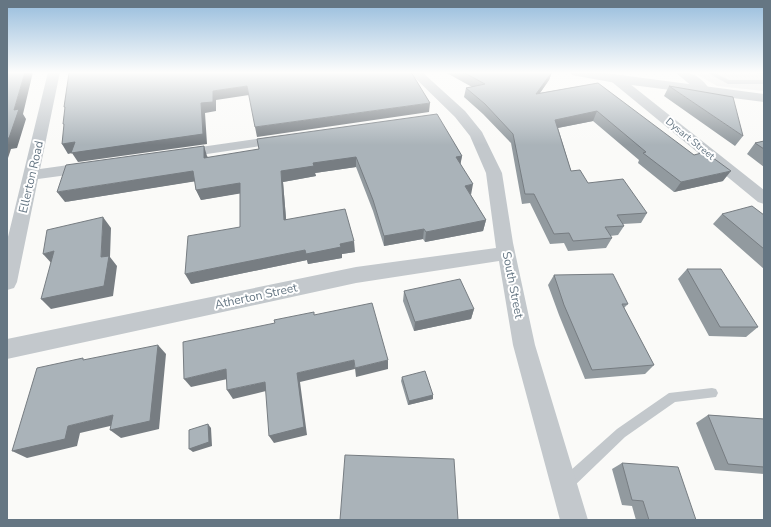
<svg xmlns="http://www.w3.org/2000/svg" width="771" height="527" font-family="'Nunito Sans',sans-serif">
<style>
.built{fill:#e8e9e9}
.lines{fill:none;stroke-linecap:round;stroke-linejoin:round}
.service{fill:#c3c8cc;fill-rule:evenodd}
.minor{fill:#c3c8cc;fill-rule:evenodd}
.tertiary{fill:#c3c8cc;fill-rule:evenodd}
.wall{fill:#929a9f}
.shaded-wall{fill:#777d82}
.building{fill:#aab3b9;stroke:#777d82}
.labels{text-anchor:middle;dominant-baseline:central;stroke-width:4;stroke-linejoin:round;paint-order:stroke}
.far-street-label{font-size:10px;fill:#657683;stroke:#fff}
.street-label{font-size:12px;fill:#657683;stroke:#fff}
</style>
<rect width="100%" height="100%" fill="#fafaf8"/>
<path class="built" d="M693,72H764V91L717,86Z"/>
<g class="lines">
<path class="service" d="M706,72H713L729,80H764V84H728Z
M712,388L716,389L718,393L716,397L675,402L625,437L571,489L566,490L561,489L560,484L561,479L617,429L669,393Z"/>
<path class="minor" d="M48,72H60L40,169L90,162L95,164L98,167L95,170L90,172L38,179L17,282L14,288L7,290V241Z
M409,72H422L465,111L482,132L502,173L513,243L535,345L588,520H560L513,345L499,261L356,283L7,359V339L356,267L496,248L486,173L470,136L455,117Z
M675,72C690,70 702,77 710,90L708,93H700Z
M616,75L620,76L764,190V204L758,202L612,82L610,79L612,76Z
M283,135L288,136L290,139L288,142L180,158L175,157L173,154L175,151L180,150Z"/>
<path class="tertiary" d="M570,72H598L764,94V102L616,83L577,76L572,75Z"/>
</g>
<path class="wall" d="M445,72H552L549,80L540,93L598,83L723,181L674,192L638,163L639,160L593,121L558,128L571,171L588,183L647,213L641,223L623,224L624,226L618,235L610,236L612,238L606,248L568,251L564,243L550,244L530,203L522,204L511,143L483,114L464,97L466,88L472,87Z
M747,72H764V74Z
M669,86L743,136L735,146L664,96Z
M764,141V167L747,154L755,143Z
M207,156L208,157L462,156L460,164L471,195L486,220L483,231L425,242L423,239L384,246L373,211L356,167L315,173L316,176L283,182L286,219L355,252L342,254V258L308,264L307,260L191,284L240,227V193L201,200L196,190L195,181L65,202Z
M722,214L764,215V269L713,224Z
M687,269L758,327L746,337L709,336L678,279Z
M554,275L628,304L624,308L654,365L645,374L585,379L559,315L548,285Z
M404,291L474,309L471,319L414,331L403,301Z
M402,377L433,395V399L408,405L401,381Z
M708,415L764,419V474L715,470L696,423Z
M622,463L696,520H636L632,506L622,505L612,469Z"/>
<path class="shaded-wall" d="M25,72H33L23,114L26,119L17,148L11,149L7,161V138L14,110Z
M552,72L549,80L533,103L536,94Z
M247,86L249,95L216,100V111L205,113L207,144L78,162L72,153L68,154L62,144L201,103L213,91Z
M430,103L429,112L257,137L255,127Z
M597,111L593,121L552,129L555,120Z
M204,146L207,156L208,168L204,158Z
M462,156L460,167L456,157Z
M356,157V167L315,173L316,176L283,182L287,230L284,220L281,171L313,163Z
M193,171L197,181L65,202L57,192Z
M731,171L723,181L674,192L681,182Z
M240,183L243,193L201,200L196,190Z
M473,184L471,195L465,186Z
M103,217L111,228L110,257L117,266L113,296L51,309L41,299L101,257Z
M486,220L483,231L425,242L426,232Z
M424,229L423,239L384,246V236Z
M354,241L355,252L342,254V258L308,264L307,260L191,284L185,274L305,250Z
M54,251L53,265L43,254Z
M474,309L471,319L414,331L415,322Z
M158,345L166,354L159,429L121,438L110,430Z
M354,360L355,369L300,382L307,435L274,443L269,436L297,373Z
M388,360V369L356,377L355,368Z
M226,369L232,378L191,387L184,379Z
M265,382L270,390L233,399L227,390Z
M433,395V399L408,405L409,401Z
M113,415L123,423L80,433L77,446L27,458L12,451L68,426Z
M208,424L211,428L212,446L193,452L189,449Z"/>
<path class="building" d="M7,72H25L14,110L19,109L9,138H7Z
M85,72H411L430,103L255,127L247,86L213,91V102L201,103L203,134L71,153L75,142L62,144L64,124H63L65,107H64L69,73Z
M463,72H552L536,94L598,83L694,155L705,152L731,171L681,182L643,153L646,152L597,111L555,120L571,171L580,170L588,183L623,179L647,213L617,215L624,226L605,227L612,238L573,241L569,233L554,234L534,194H525L513,134L485,104L466,88L485,84Z
M669,86L733,97L743,136Z
M437,114L462,156L456,157L473,184L465,186L486,220L426,232L424,229L384,236L373,200L356,157L313,163L314,166L281,171L284,220L345,209L354,241L340,244L341,247L306,254L305,250L185,274L188,236L240,227V183L196,190L193,171L57,192L66,165L204,146V158L259,149L257,139Z
M764,141V149L755,143Z
M752,206L764,215V249L722,214Z
M103,217L101,257L109,256L104,286L41,299L54,251L43,254L47,230Z
M687,269H721L758,327H720Z
M613,274L628,304H622L654,365L592,370L564,305L554,275Z
M460,279L474,309L415,322L404,291Z
M372,303L388,360L355,368L354,360L297,373L304,427L269,436L265,382L227,390L226,369L184,379L183,342L275,323L274,320L314,312V315Z
M158,345L150,421L110,430L113,415L68,426L65,439L12,451L37,368L83,358V360Z
M425,371L433,395L409,401L402,377Z
M708,415L764,419V467L728,464Z
M208,424L209,442L189,449V430Z
M345,455L454,459L458,520H340Z
M622,463L678,467L696,520H649L643,501L632,500Z"/>
<linearGradient id="sky" x2="0" y2="1"><stop stop-color="#96bcdc"/><stop offset="0.5" stop-color="#fdfdfc"/><stop offset="1" stop-color="#fdfdfc" stop-opacity="0"/></linearGradient>
<rect width="771" height="145" fill="url(#sky)"/>
<g class="labels">
<g class="far-street-label">
<text transform="translate(690 139) rotate(39)">Dysart Street</text>
</g>
<g class="street-label">
<text transform="translate(31 177) rotate(-77)">Ellerton Road</text>
<text transform="translate(513 285) rotate(79)">South Street</text>
<text transform="translate(256 296) rotate(-12)">Atherton Street</text>
</g>
</g>
<rect width="771" height="527" fill="none" stroke="#657683" stroke-width="16"/>
</svg>
